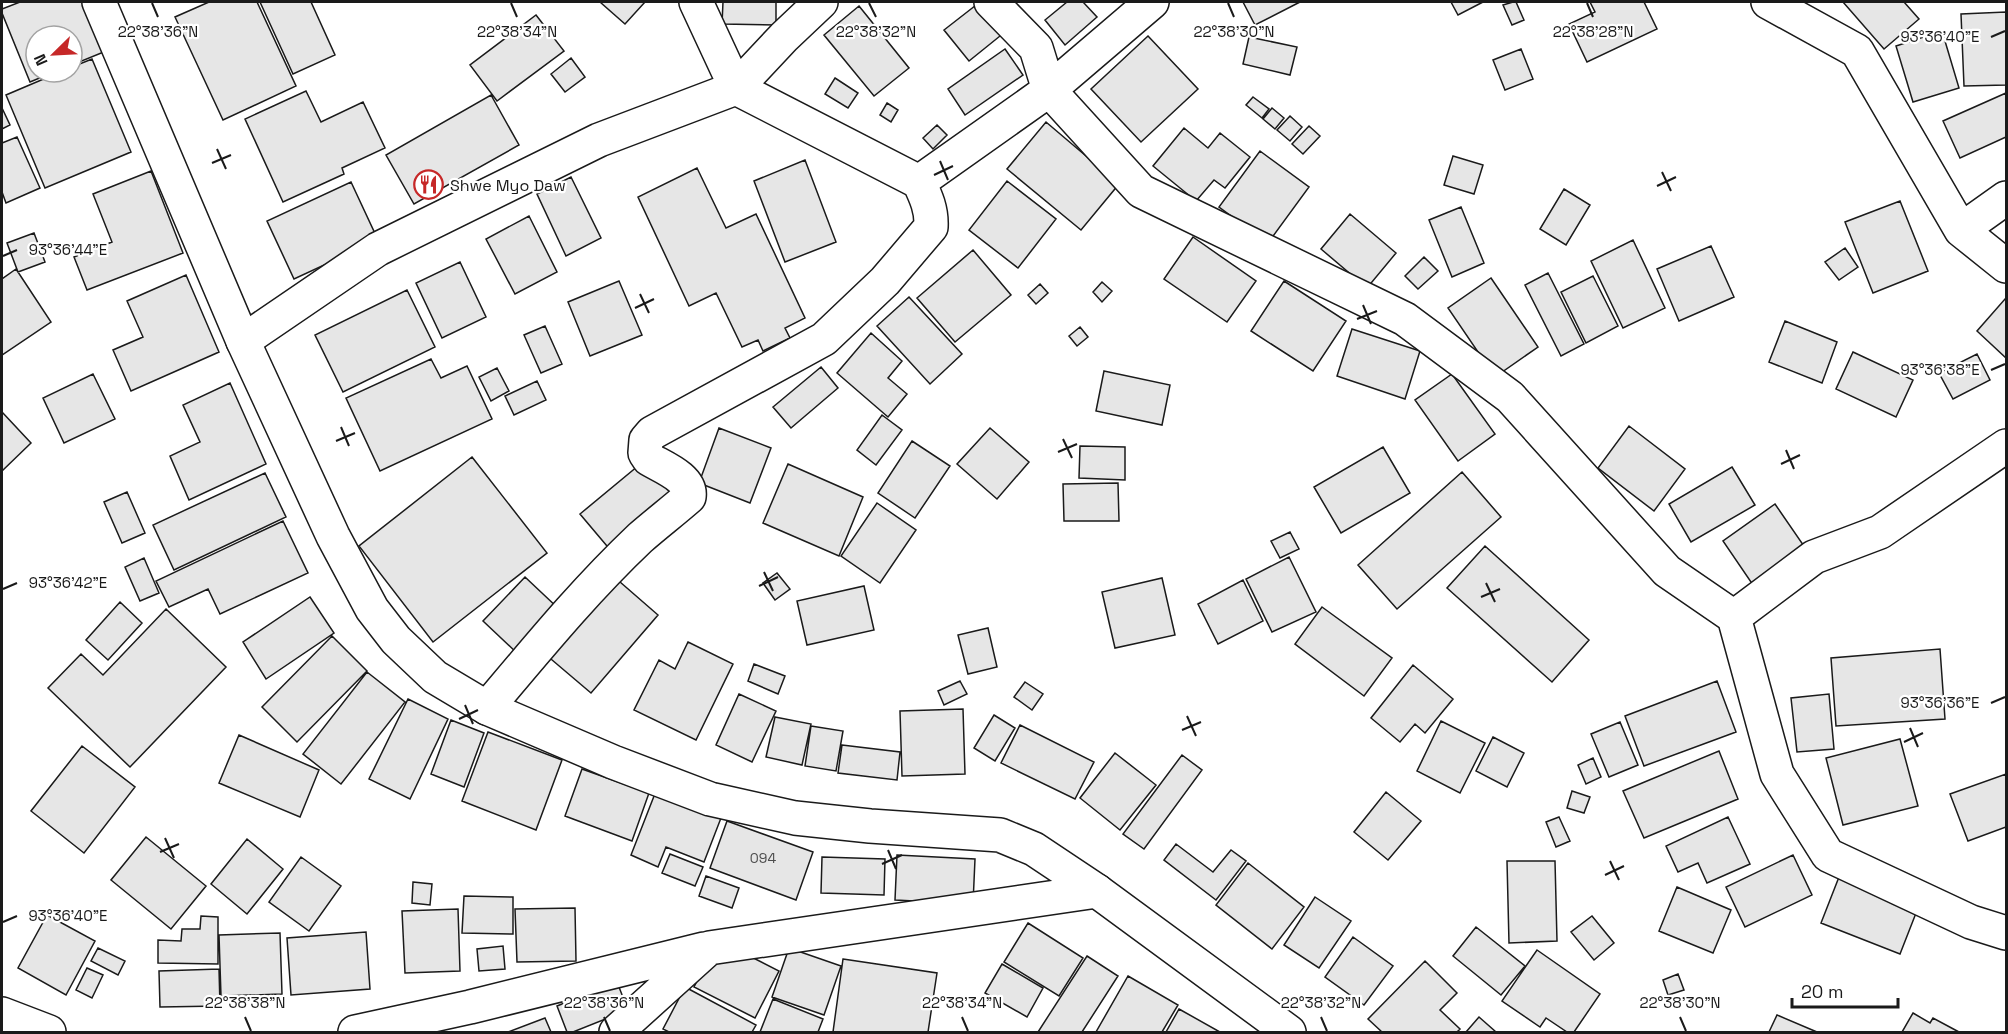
<svg xmlns="http://www.w3.org/2000/svg" width="2008" height="1034" font-family="'Space Grotesk',sans-serif">
<style>
.building{fill:#e6e6e6;stroke:#1a1a1a;stroke-width:1.5}
.lines{fill:none;stroke-linecap:round;stroke-linejoin:round}
.minor-casing{stroke:#1a1a1a;stroke-width:36}
.highway-casing{stroke:#1a1a1a;stroke-width:36}
.minor{stroke:#fff;stroke-width:33}
.highway{stroke:#fff;stroke-width:33}
.ticks{fill:none;stroke:#1a1a1a;stroke-width:2}
.labels{text-anchor:middle;dominant-baseline:central;stroke-width:4.5;stroke-linejoin:round;paint-order:stroke}
.number-label{font-size:14px;fill:#4d4d4d}
.poi-label{font-size:16px;fill:#1a1a1a;stroke:#fff;text-anchor:start}
.ticks-label{font-size:15px;text-anchor:middle;fill:#1a1a1a;stroke:#fff;stroke-width:4.5;stroke-linejoin:round;paint-order:stroke}
</style>
<rect width="100%" height="100%" fill="#fff"/>
<path class="building" d="M20,2H92L111,49L72,65V36H36V72H54L30,82L2,13V9Z
M209,2H257L296,86L223,120L175,17Z
M260,2H311L335,55L293,74Z
M600,2H645L625,24Z
M723,2H776V25L722,24Z
M980,2L1005,32L969,61L944,30Z
M1067,2H1083L1097,17L1065,45L1045,20Z
M1243,2H1300L1255,25Z
M1451,2H1483L1458,15Z
M1513,2H1516L1524,20L1512,25L1503,5Z
M1590,2H1644L1657,29L1587,62L1569,24L1595,12Z
M1843,2H1904L1919,19L1884,49Z
M859,6L909,68L874,96L824,35Z
M2006,12V85L1964,86L1961,14Z
M536,15L564,51L497,101L470,65Z
M1942,31L1959,88L1913,102L1896,46Z
M1148,36L1198,89L1141,142L1091,89Z
M1249,37L1297,47L1290,75L1243,64Z
M1005,49L1023,75L965,115L948,89Z
M1521,49L1533,79L1505,90L1493,60Z
M571,58L585,77L565,92L551,74Z
M92,59L131,152L45,188L6,95L60,72H72V67Z
M835,78L858,93L848,108L825,94Z
M306,91L321,122L363,102L385,148L342,168L344,174L283,202L245,119Z
M2006,93V137L1960,158L1943,121Z
M491,95L519,145L414,204L386,155Z
M1253,97L1269,109L1262,118L1246,105Z
M887,103L898,110L891,122L880,115Z
M2,108L10,125L2,129Z
M1272,108L1284,118L1275,129L1263,119Z
M1290,116L1302,127L1290,141L1277,130Z
M1046,122L1119,184L1081,230L1007,169Z
M937,125L947,135L933,149L923,138Z
M1309,126L1320,136L1303,154L1292,144Z
M1184,128L1208,148L1220,133L1250,157L1225,188L1214,180L1196,201L1153,166Z
M17,137L40,188L6,203L2,192V143Z
M1260,151L1309,187L1268,243L1219,207Z
M1453,156L1483,165L1474,194L1444,185Z
M805,160L836,242L785,262L754,181Z
M697,168L726,228L756,214L805,318L785,328L790,338L763,351L758,340L742,347L716,293L689,306L638,197Z
M151,171L183,253L87,290L74,257L112,242L93,194Z
M571,177L601,238L566,256L537,194Z
M1007,181L1056,219L1018,268L969,230Z
M351,182L378,240L294,279L267,221Z
M1564,189L1590,205L1566,245L1540,229Z
M1900,201L1928,271L1873,293L1845,222Z
M1461,207L1484,263L1452,277L1429,220Z
M1350,214L1396,253L1367,288L1321,249Z
M529,216L557,272L515,294L486,239Z
M34,233L45,262L18,272L7,243Z
M1193,237L1256,281L1227,322L1164,279Z
M1633,240L1665,308L1623,328L1591,261Z
M1711,246L1734,297L1679,321L1657,269Z
M1845,248L1858,267L1839,280L1825,262Z
M973,250L1011,295L955,342L917,298Z
M1424,257L1438,271L1418,289L1405,276Z
M460,262L486,317L442,338L416,283Z
M16,269L51,322L2,355V279Z
M1548,273L1584,344L1561,356L1525,285Z
M186,275L219,352L131,391L113,350L143,337L127,301Z
M1593,276L1618,326L1586,343L1561,292Z
M1491,278L1538,347L1495,377L1448,308Z
M619,281L642,335L590,356L568,302Z
M1284,281L1346,321L1313,371L1251,331Z
M1102,282L1112,291L1102,302L1093,292Z
M1040,284L1048,293L1036,304L1028,295Z
M407,290L435,347L343,392L315,335Z
M909,297L962,354L930,384L877,326Z
M2005,299L2006,300V358L1977,331Z
M1785,321L1837,342L1822,383L1769,362Z
M545,326L562,364L541,373L524,335Z
M1080,327L1088,337L1077,346L1069,336Z
M1352,329L1420,351L1405,399L1337,376Z
M871,333L902,361L888,378L907,394L888,417L837,373Z
M1853,352L1913,380L1896,417L1836,389Z
M1977,354L1990,380L1953,399L1939,373Z
M431,359L441,378L467,366L492,419L380,471L346,398Z
M821,367L838,388L791,428L773,407Z
M497,368L509,391L491,401L479,377Z
M1104,371L1170,385L1162,425L1096,411Z
M93,374L115,419L64,443L43,398Z
M1452,374L1495,434L1458,461L1415,400Z
M537,381L546,400L514,415L505,396Z
M230,383L266,464L189,500L170,456L200,442L183,405Z
M2,412L31,443L2,471Z
M882,415L902,430L876,465L857,450Z
M1629,426L1685,469L1654,511L1598,468Z
M719,428L771,448L750,503L699,483Z
M990,428L1029,462L997,499L957,464Z
M912,441L950,466L915,518L878,493Z
M1080,446L1125,447V480L1079,478Z
M1383,447L1410,493L1341,533L1314,487Z
M472,457L547,553L433,642L359,546Z
M644,461L676,499L612,552L580,514Z
M788,464L863,497L839,556L763,523Z
M1732,467L1755,505L1691,542L1669,504Z
M1462,472L1501,517L1397,609L1358,565Z
M265,473L286,517L174,570L153,525Z
M1118,483L1119,521H1064L1063,484Z
M127,492L145,533L122,543L104,502Z
M877,503L916,530L880,583L841,556Z
M1775,504L1806,549L1753,585L1723,541Z
M283,521L308,573L220,614L208,589L169,607L156,581Z
M1290,532L1299,549L1280,558L1271,541Z
M1485,546L1589,640L1552,682L1447,588Z
M1289,557L1316,612L1272,632L1246,579Z
M144,558L159,593L140,601L125,567Z
M777,573L790,589L775,600L763,583Z
M612,575L658,615L591,693L545,654Z
M525,577L560,610L518,654L483,621Z
M1162,578L1175,635L1115,648L1102,592Z
M1243,580L1263,621L1218,644L1198,604Z
M864,586L874,630L807,645L797,601Z
M310,597L334,633L266,679L243,642Z
M120,602L142,623L108,660L86,640Z
M1322,607L1392,658L1364,696L1295,644Z
M166,609L226,667L130,767L48,688L81,654L103,675Z
M988,628L997,667L968,674L958,635Z
M332,636L367,671L297,742L262,707Z
M688,642L733,664L696,740L634,710L659,660L675,669Z
M1940,649L1945,719L1836,726L1831,658Z
M754,664L785,676L778,694L748,681Z
M1413,665L1453,699L1425,733L1415,724L1400,742L1371,718Z
M367,672L405,702L341,784L303,754Z
M960,681L967,694L944,705L938,691Z
M1717,681L1736,732L1644,766L1625,716Z
M1025,682L1043,694L1032,710L1014,697Z
M739,694L776,711L752,762L716,745Z
M1829,694L1834,749L1797,752L1791,698Z
M408,699L448,719L410,799L369,779Z
M963,709L965,774L902,776L900,711Z
M994,715L1015,728L995,761L974,748Z
M775,717L811,724L802,765L766,757Z
M451,720L484,733L464,787L431,774Z
M1441,721L1485,743L1460,793L1417,771Z
M1620,722L1638,765L1609,777L1591,734Z
M1020,725L1094,762L1075,799L1001,763Z
M811,726L843,731L836,771L805,766Z
M488,732L562,760L536,830L462,801Z
M239,735L319,770L300,817L219,783Z
M1493,737L1524,753L1507,787L1476,771Z
M1900,739L1918,806L1843,825L1826,758Z
M842,745L900,752L897,780L838,773Z
M82,746L135,787L84,853L31,811Z
M1719,751L1738,799L1644,838L1623,791Z
M1115,753L1156,785L1120,830L1080,798Z
M1182,755L1202,770L1144,849L1123,834Z
M1593,758L1601,777L1586,784L1578,765Z
M582,769L649,793L632,841L565,816Z
M2006,774V827L1968,841L1950,794Z
M656,791L721,818L704,862L666,847L658,867L631,855Z
M1572,791L1590,797L1584,813L1567,808Z
M1386,792L1421,821L1388,860L1354,832Z
M1559,817L1570,841L1556,847L1546,822Z
M1728,817L1750,864L1707,883L1698,863L1678,872L1666,846Z
M727,821L813,852L796,900L710,868Z
M146,837L206,886L171,929L111,880Z
M247,839L283,869L247,914L211,884Z
M1176,844L1213,872L1231,850L1246,861L1216,900L1164,860Z
M670,854L703,867L695,886L662,873Z
M897,855L975,859L973,904L895,900Z
M1793,855L1812,895L1745,927L1726,887Z
M301,857L341,886L309,931L269,902Z
M822,857L885,859L884,895L821,893Z
M1507,861H1555L1557,941L1509,943Z
M1248,863L1304,907L1272,949L1216,905Z
M706,876L739,888L732,908L699,896Z
M1839,877L1918,908L1900,954L1821,923Z
M413,882L432,884L430,905L412,903Z
M1677,887L1731,910L1713,953L1659,931Z
M464,896L513,897V934L462,933Z
M1315,897L1351,921L1319,968L1284,945Z
M575,908L576,961L517,962L515,909Z
M458,909L460,971L405,973L402,911Z
M47,915L95,941L66,995L18,968Z
M201,916L218,917V964L158,963V940L181,941L182,929H200Z
M1592,916L1614,943L1594,960L1571,932Z
M1028,923L1083,958L1059,996L1004,962Z
M1476,927L1525,966L1501,995L1453,956Z
M366,932L370,989L291,995L287,938Z
M280,933L282,994L221,996L219,935Z
M1353,937L1393,966L1364,1005L1325,977Z
M718,940L779,971L755,1018L694,987Z
M503,946L505,969L479,971L477,949Z
M98,948L125,961L118,975L91,961Z
M789,948L841,966L824,1015L772,997Z
M1537,950L1600,994L1574,1032H1567L1546,1018L1540,1027L1502,1001Z
M1087,956L1118,976L1082,1032H1038Z
M843,959L937,973L928,1032H833Z
M1425,961L1457,993L1440,1010L1460,1029L1457,1032H1382L1368,1019Z
M1002,964L1043,988L1027,1017L985,993Z
M87,968L103,975L92,998L76,990Z
M219,969L220,1006L160,1007L159,971Z
M1678,974L1684,990L1668,995L1663,980Z
M1128,976L1178,1005L1162,1032H1096Z
M617,982L628,1010L573,1032H567L557,1006Z
M685,987L756,1025L752,1032H669L663,1029Z
M773,999L823,1019L818,1032H760Z
M1179,1009L1220,1032H1166Z
M1913,1013L1930,1023L1933,1018L1959,1032H1902Z
M1777,1015L1817,1032H1769Z
M1479,1017L1496,1032H1466Z
M545,1018L551,1032H508Z"/>
<g class="lines">
<defs>
<path id="minor" d="M696,2L736,88L784,37L821,2
M991,2L1036,48L1049,90L1141,191L1405,319L1510,397L1667,571L1734,617L1777,774L1828,855L1971,922L2006,933
M1768,2L1857,51L1961,230L2006,266
M1961,230L2006,198
M243,341L378,249L599,140L736,88L919,182L1049,90L1152,2
M1734,617L1814,557L1880,532L2006,446
M487,708C536,650 584,591 640,538C656,524 673,511 689,497C692,478 662,467 649,459L645,453L646,440L652,433L824,339L885,281L931,227C932,210 926,197 919,182
M2,1014L49,1032
M355,1032L470,1007L704,949
M616,1032L709,948L1097,891"/>
<path id="highway" d="M99,2L243,341L333,536L372,609L396,640L435,677L487,708L613,762L710,799L795,818L870,826L1000,835L1034,849L1097,891L1289,1032"/>
</defs>
<use href="#minor" class="minor-casing"/>
<use href="#highway" class="highway-casing"/>
<use href="#minor" class="minor"/>
<use href="#highway" class="highway"/>
</g>
<path class="ticks" d="M152,3L158,17M511,3L517,17M869,3L876,17M1228,3L1234,17M1587,3L1593,17M1991,37L2005,31M217,149L226,169M940,161L948,180M212,163L231,155M1662,172L1671,191M934,175L953,166M1657,186L1676,177M3,256L17,250M640,294L649,313M1363,305L1371,324M635,308L654,299M1357,319L1377,311M1991,370L2005,364M341,427L349,446M1063,439L1072,458M336,441L355,433M1786,450L1794,469M1058,452L1077,444M1781,464L1800,455M764,572L773,591M1486,583L1495,602M759,586L778,577M3,589L17,583M1481,597L1500,589M1991,703L2005,697M465,705L473,724M1187,716L1196,736M459,719L478,710M1910,728L1918,747M1182,730L1201,722M1904,742L1923,733M165,838L174,858M888,850L896,869M160,852L179,844M1610,861L1619,880M882,864L902,855M1605,875L1624,866M3,922L17,916M245,1017L251,1031M604,1017L610,1031M962,1017L968,1031M1321,1017L1327,1031M1680,1017L1686,1031"/>
<defs>
<symbol id="restaurant-ring" viewBox="-11 -11 22 22"><circle r="9.5" fill="#fff" stroke="#c62828" stroke-width="1.5"/><path d="M-5-6h1v4h1v-4h1v4h1v-4h1v5L-1.5 .5V6h-2V.5L-5-1ZM5-6V6H3V1.5H1.5Q1.5-4 5-6Z" fill="#c62828"/></symbol>
</defs>
<g fill-rule="evenodd">
<use href="#restaurant-ring" x="412" y="168" width="33" height="33"/>
</g>
<g class="labels">
<g class="number-label">
<text x="763" y="858">094</text>
</g>
<g class="poi-label">
<text x="450" y="185">Shwe Myo Daw</text>
</g>
</g>
<g class="ticks-label">
<text x="158" y="37">22°38'36"N</text>
<text x="517" y="37">22°38'34"N</text>
<text x="876" y="37">22°38'32"N</text>
<text x="1593" y="37">22°38'28"N</text>
<text x="1234" y="37">22°38'30"N</text>
<text x="1940" y="42">93°36'40"E</text>
<text x="68" y="255">93°36'44"E</text>
<text x="1940" y="375">93°36'38"E</text>
<text x="68" y="588">93°36'42"E</text>
<text x="1940" y="708">93°36'36"E</text>
<text x="68" y="921">93°36'40"E</text>
<text x="245" y="1008">22°38'38"N</text>
<text x="604" y="1008">22°38'36"N</text>
<text x="962" y="1008">22°38'34"N</text>
<text x="1321" y="1008">22°38'32"N</text>
<text x="1680" y="1008">22°38'30"N</text>
</g>
<rect width="2008" height="1034" fill="none" stroke="#1a1a1a" stroke-width="6"/>
<g transform="translate(54 54) rotate(246)"><circle r="28" fill="#ffffff" stroke="#a3a3a3" stroke-width="1.5"/>
<path d="M0-4.5L10 22L0 15L-10 22Z" fill="#c62828"/>
<text y="-9" font-size="16" font-weight="bold" text-anchor="middle" fill="#1a1a1a">N</text>
</g>
<path d="M1792 998v9h106v-9" fill="none" stroke="#1a1a1a" stroke-width="3"/>
<text x="1801" y="998" font-size="18" fill="#1a1a1a" stroke="#ffffff" stroke-width="4.5" paint-order="stroke">20 m</text>
</svg>
